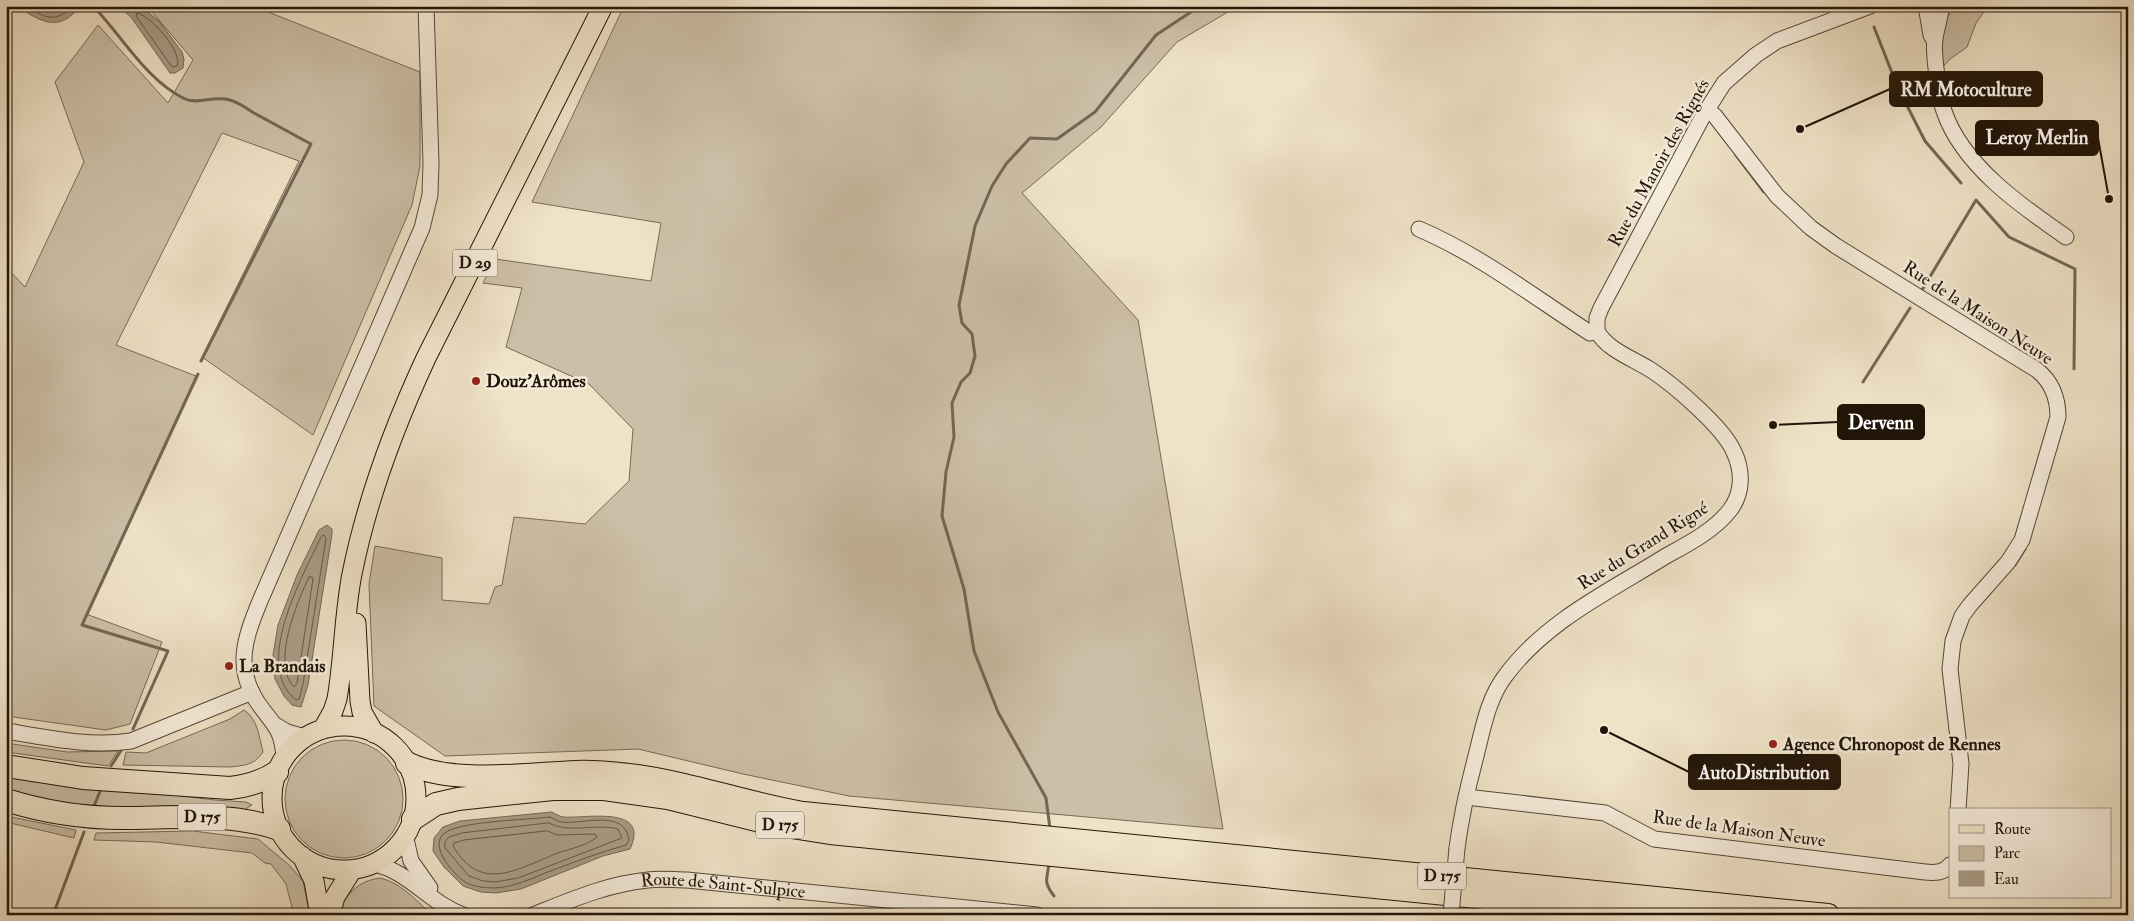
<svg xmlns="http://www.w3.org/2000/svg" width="2134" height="921" font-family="'IM FELL Double Pica',serif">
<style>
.green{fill:#ccbfa7;stroke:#766a58}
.water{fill:#a99c86;stroke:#736654}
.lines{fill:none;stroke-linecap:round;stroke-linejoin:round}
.shore{stroke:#655847;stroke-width:1}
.stream{stroke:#736654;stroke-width:3}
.minor-casing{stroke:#544838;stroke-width:17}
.major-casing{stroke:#211508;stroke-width:21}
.highway-casing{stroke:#211508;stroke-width:24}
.minor{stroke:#f5ecdb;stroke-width:15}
.major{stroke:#efe2c7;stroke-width:19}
.highway{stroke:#efe2c7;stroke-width:22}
.minor-bridge-casing{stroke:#544838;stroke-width:17;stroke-linecap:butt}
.minor-bridge{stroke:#f5ecdb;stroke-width:15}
.poi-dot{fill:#8f2418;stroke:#f5ecdb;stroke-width:2}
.labels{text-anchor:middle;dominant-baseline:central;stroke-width:5;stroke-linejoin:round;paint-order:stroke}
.shield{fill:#f5ecdb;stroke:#615647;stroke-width:1}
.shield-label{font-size:16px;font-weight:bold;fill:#211508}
.street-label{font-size:18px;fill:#211508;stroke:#f5ecdb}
.poi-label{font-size:18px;font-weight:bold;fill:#211508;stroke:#f5ecdb;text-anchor:start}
.leader{fill:none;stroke:#211508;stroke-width:2}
.callout-dot{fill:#211508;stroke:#f5ecdb;stroke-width:2}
.callout{fill:#211508;stroke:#211508;stroke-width:2}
.callout-label{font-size:19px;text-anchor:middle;font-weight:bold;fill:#fff}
</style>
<rect width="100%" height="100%" fill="#efe2c7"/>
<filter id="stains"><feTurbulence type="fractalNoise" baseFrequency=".004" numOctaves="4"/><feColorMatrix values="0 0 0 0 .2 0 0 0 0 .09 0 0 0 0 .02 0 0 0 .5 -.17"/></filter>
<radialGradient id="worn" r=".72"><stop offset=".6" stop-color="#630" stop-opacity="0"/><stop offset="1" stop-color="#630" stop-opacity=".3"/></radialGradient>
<path class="green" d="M147,6H253L420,72V166L412,205L313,435L202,357L299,161L222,133L116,345L196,376L86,614L162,642L130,724L106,730L6,716V267L25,287L84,162L55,82L98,25L168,103L193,60Z
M624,6H1238L1177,42L1101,127L1022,193L1138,320L1223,829L849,796L743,774L638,749L445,756L374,706L369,584L375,546L442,558V600L489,604L495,587L502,585L514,517L585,524L629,481L633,429L589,384L506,347L522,288L483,283L495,259L651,281L661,223L532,202Z
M1956,6H1988L1976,23L1967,47L1950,59L1942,68C1942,47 1938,23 1956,6Z
M244,710C258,719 259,737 263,752C254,765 246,765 231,767L123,765L126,752L146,753L230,719Z
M285 799a59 59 0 1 1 118 0a59 59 0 1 1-118 0Z
M6,743L67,752L118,751L108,766L6,752Z
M6,774L215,800L246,802L252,805L242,811L70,806L6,791Z
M6,816L76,830L74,838L6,822Z
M193,831L258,839L290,866L303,881L310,915H294L286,884L271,864L265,863L252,853L156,842L94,840L96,833Z
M380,878C399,882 415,899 429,912V915H338C345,894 358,881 380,878Z"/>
<path class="water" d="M16,6H81C58,33 42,22 16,6Z
M118,6H140L159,21L182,52L184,59L183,68L175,73H170L131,17Z
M327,525L332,529V534L308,685L301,707L292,705L284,696L275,679L273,655L278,625L297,575L319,530Z
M552,812C555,814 559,816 563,817C584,819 651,804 630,849L603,856L521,889L496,893L481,892L463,886L444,867L433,851L434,838L443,827L460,821Z"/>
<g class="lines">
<path class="shore" d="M26,6C46,19 55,23 74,6
M125,6L137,13L136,16L172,67L177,66C183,52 151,16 137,13V6
M324,535L326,538L303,684L299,699L296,700C252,665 303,576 321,537Z
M309,577H312L313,579L297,683L294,687C271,664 297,602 309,577Z
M550,817C553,818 557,821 561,822C582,825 625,808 629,840L626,845C601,852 577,861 553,870C534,877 516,887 495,888C486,888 473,887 465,882C452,873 425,842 448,831C468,821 525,820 550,817Z
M549,823C569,834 595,823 618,829L622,838L518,878L495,882L483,881L469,876L445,848V842L449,837L462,833Z
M547,831L558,835L595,834L597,837C588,845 570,849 558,853C517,869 481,894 453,846L454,843L464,840Z"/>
<path class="stream" d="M93,6C123,37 146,80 185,99C198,105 214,95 230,100C238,102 246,108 254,113C273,123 292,134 311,144L201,361
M1874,27L1898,88L1925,141L1961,183
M1736,155L1764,192
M1922,290L1976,200L2009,237L2075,269L2074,369
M1863,382L1910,308
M2015,565L2025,549
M133,729L168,651L82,625L198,374
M111,766L122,749
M94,806L101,789
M1050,829L1046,798L998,712L974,651L964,589L942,516L946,472L954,437L952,403L961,382L970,373L975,356L972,334L962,323L959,305L975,226L992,186L1006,164L1030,138L1057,139L1095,112L1156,35L1200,6
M1049,862C1048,879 1042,880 1054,896
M53,915L84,832"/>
<defs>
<g id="minor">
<path d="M1926,6L1931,35L1933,39"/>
<path d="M1941,6C1941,18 1936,28 1935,40C1933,51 1936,66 1937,77C1939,89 1940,100 1944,111C1962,165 2021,206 2066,237"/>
<path d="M1707,110L1715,116L1777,196L1811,228L1836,246L2037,370C2052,382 2058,398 2058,417L2022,540L2008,562L1970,605L1962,616L1953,641L1950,669L1961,764L1958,810"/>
<path d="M1419,229C1480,255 1534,297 1590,333L1597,331"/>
<path d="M1597,331V318L1601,308L1703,116L1724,83L1756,55L1777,41L1870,6"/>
<path d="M277,726L287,732L305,737"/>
<path d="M6,731C48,738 89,747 131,741L252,692"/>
<path d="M284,758C282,728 274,726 258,703C234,667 245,638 260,601L422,228L430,195L431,163L426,6"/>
<path d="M1466,797L1605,813L1654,839L1925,872C1935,873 1944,873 1950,865"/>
<path d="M405,835L411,861L430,888"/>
<path d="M1457,848C1461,817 1468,786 1476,756C1483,728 1488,698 1506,675C1546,621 1610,591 1666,556C1688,544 1715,530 1730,510C1743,493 1743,471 1734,452C1724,428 1674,385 1651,370C1634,359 1607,350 1597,331"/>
<path d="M374,864C409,871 429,903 463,915"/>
<path id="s1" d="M533,915C571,900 607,884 648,880C661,878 674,880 687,880L1037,915"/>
</g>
<path id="major" d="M356,623L360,701L362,712L374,733
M272 798a72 72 0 1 1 144 0a72 72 0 1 1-144 0Z
M323,729L333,711L337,699C344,658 344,615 352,574C367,499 394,427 426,358L603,6
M302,856L314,881L320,915
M330,915L335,897L352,870"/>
<path id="highway" d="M407,763C451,785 526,774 576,772C593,771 611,773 629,775C688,782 745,803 803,813L1828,915
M6,766L83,778L230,788C248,786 262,782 277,772
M6,800C44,812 83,818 123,818C175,818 229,812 279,829
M413,819L436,804L458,799L553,789H604L668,798L772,824L830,833L1658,915"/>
</defs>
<use href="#minor" class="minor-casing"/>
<use href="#major" class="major-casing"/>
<use href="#highway" class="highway-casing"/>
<use href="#minor" class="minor"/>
<use href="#major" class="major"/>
<use href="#highway" class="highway"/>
<defs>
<path id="minor-bridge" d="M1451,915L1457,848"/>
</defs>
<use href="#minor-bridge" class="minor-bridge-casing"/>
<use href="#minor-bridge" class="minor-bridge"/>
</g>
<g class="poi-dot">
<circle cx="476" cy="381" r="5"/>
<circle cx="229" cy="666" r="5"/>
<circle cx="1773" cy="744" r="5"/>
</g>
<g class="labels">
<g class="shield">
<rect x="452.5" y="249.5" width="45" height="27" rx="4"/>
<rect x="178" y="803.5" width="48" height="27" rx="4"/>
<rect x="756" y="811.5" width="48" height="27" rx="4"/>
<rect x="1418" y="862.5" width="48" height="27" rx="4"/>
</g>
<g class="shield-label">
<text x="475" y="263">D 29</text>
<text x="202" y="817">D 175</text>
<text x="780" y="825">D 175</text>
<text x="1442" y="876">D 175</text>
</g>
<g class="street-label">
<text transform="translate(1659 163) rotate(-61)">Rue du Manoir des Rignés</text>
<text transform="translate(1978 313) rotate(33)">Rue de la Maison Neuve</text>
<text transform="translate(1643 546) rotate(-32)">Rue du Grand Rigné</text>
<text transform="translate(1739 829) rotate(8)">Rue de la Maison Neuve</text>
<text stroke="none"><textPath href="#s1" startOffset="196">Route de Saint-Sulpice</textPath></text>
</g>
<g class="poi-label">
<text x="486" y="381">Douz'Arômes</text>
<text x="239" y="666">La Brandais</text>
<text x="1783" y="744">Agence Chronopost de Rennes</text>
</g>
</g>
<path class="leader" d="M1800 129L1890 89M2109 199L2098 138M1773 425L1838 422M1604 730L1689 772"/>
<g class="callout-dot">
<circle cx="1800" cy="129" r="5"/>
<circle cx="2109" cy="199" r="5"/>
<circle cx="1773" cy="425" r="5"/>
<circle cx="1604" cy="730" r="5"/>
</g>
<g class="callout">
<rect x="1890" y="72" width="152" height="34" rx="5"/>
<rect x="1976" y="121" width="122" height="34" rx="5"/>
<rect x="1838" y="405" width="86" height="34" rx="5"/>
<rect x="1689" y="755" width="151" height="34" rx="5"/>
</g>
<g class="callout-label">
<text x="1966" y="96">RM Motoculture</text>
<text x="2037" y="144">Leroy Merlin</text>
<text x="1881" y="429">Dervenn</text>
<text x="1764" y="779">AutoDistribution</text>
</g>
<rect width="2134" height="921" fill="none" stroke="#efe2c7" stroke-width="25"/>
<rect x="8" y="8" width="2119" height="906" fill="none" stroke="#211508" stroke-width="2.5"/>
<rect x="12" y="12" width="2109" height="896" fill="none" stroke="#211508"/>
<rect x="1949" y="808" width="162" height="90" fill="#f5ecdb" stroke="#a09687"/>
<rect x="1959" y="825" width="25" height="8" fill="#efe2c7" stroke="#a09687"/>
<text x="1994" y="834" font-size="15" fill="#211508">Route</text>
<rect x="1959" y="846" width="25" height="15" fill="#ccbfa7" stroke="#a09687"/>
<text x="1994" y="858" font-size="15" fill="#211508">Parc</text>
<rect x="1959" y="871" width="25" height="15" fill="#a99c86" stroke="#a09687"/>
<text x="1994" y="884" font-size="15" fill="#211508">Eau</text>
<rect width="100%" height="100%" filter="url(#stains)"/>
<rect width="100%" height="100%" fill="url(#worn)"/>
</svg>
